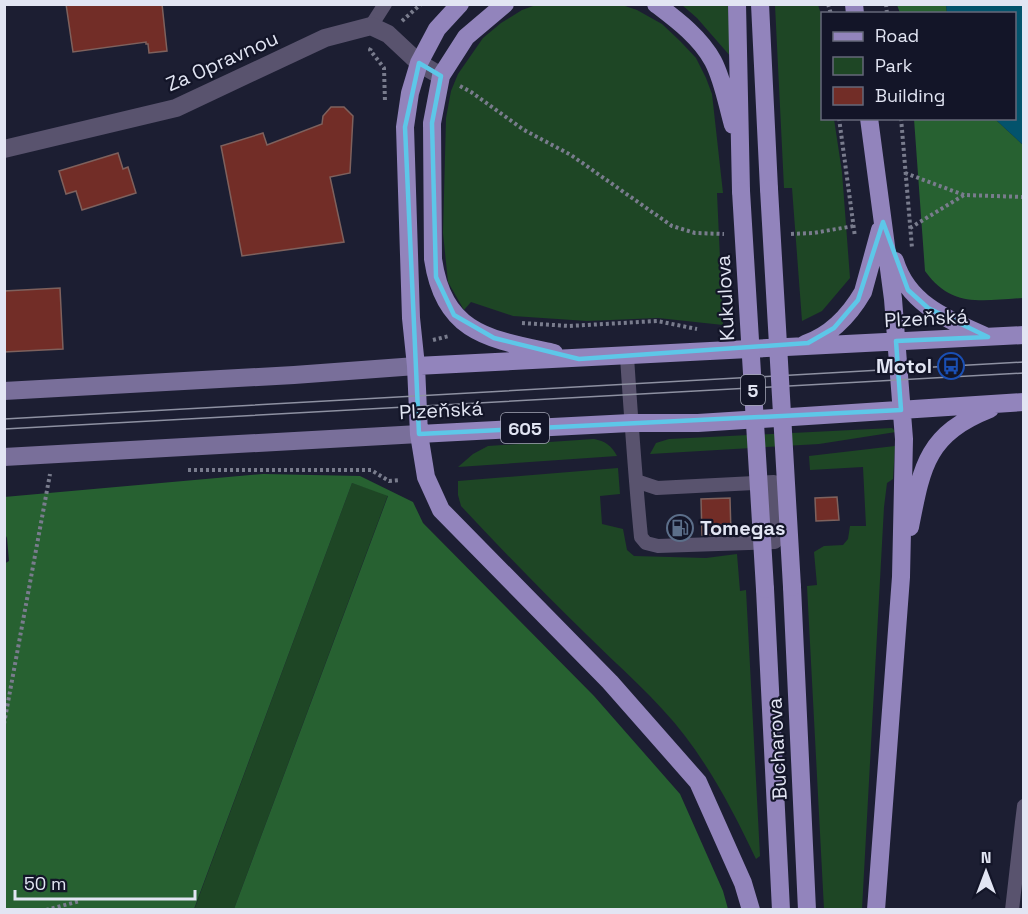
<svg xmlns="http://www.w3.org/2000/svg" width="1028" height="914" font-family="'Space Grotesk',sans-serif">
<style>
.green{fill:#1e4625}
.forest{fill:#276131}
.water{fill:#03536c}
.building{fill:#722d27;stroke:#7e615d;stroke-width:1.5}
.lines{fill:none;stroke-linecap:round;stroke-linejoin:round}
.path{stroke:#797c8d;stroke-width:4;stroke-dasharray:3 3;stroke-linecap:butt}
.lane{stroke:#59536e;stroke-width:14}
.street{stroke:#59536e;stroke-width:18}
.secondary{stroke:#796f9a;stroke-width:18}
.primary{stroke:#9284bc;stroke-width:18}
.tram{stroke:#8e91a2;stroke-width:1.5}
.primary-bridge{stroke:#9284bc;stroke-width:18}
.marked{fill:none;stroke:#5dc7e8;stroke-width:4.5;stroke-linejoin:round}
.labels{text-anchor:middle;dominant-baseline:central;stroke-width:4.5;stroke-linejoin:round;paint-order:stroke}
.shield{fill:#131528;stroke:#a4a7b6;stroke-width:1.5}
.shield-label{font-size:18px;font-weight:bold;fill:#e2e5f3}
.street-label{font-size:20px;fill:#e2e5f3;stroke:#131528}
.poi-label{font-size:20px;font-weight:bold;fill:#e2e5f3;stroke:#131528;text-anchor:end}
</style>
<rect width="100%" height="100%" fill="#1c1e32"/>
<path class="green" d="M536,5H622L637,10L662,24L680,41L696,58L706,78L712,94L723,193H717L723,325L658,318L587,321L513,316L471,302L464,310L448,282L443,233L446,118L451,91L458,74L483,38L501,23L522,10Z
M682,5H728L731,57L697,18Z
M775,5H818L822,17V118L834,119L842,172L850,278L822,311L802,321L792,188H784Z
M892,428L896,432L819,444L650,454L656,443L669,439Z
M594,439C605,441 612,446 617,456L458,467L473,454L488,446Z
M895,446L893,479L887,483L884,507L862,909H824L807,586L817,585L814,552L824,546L843,545L848,539L850,526H866L863,467L810,470L809,456Z
M618,468L620,494L600,496L602,524L623,529L627,550L634,556L706,558L737,554L740,591L746,590L760,856L756,859C735,815 714,774 685,736C658,700 618,666 586,634C543,592 502,550 461,506L458,495V481Z
M352,483L388,495L234,909L194,910Z"/>
<path class="forest" d="M897,5H946L947,13H900Z
M914,119H995L1023,145V298C983,300 952,309 925,271Z
M263,474L360,476L413,502L423,523L594,696L680,794L723,891L728,909H234L388,496L352,483L194,909H5L4,564L9,561L7,538L5,534L4,497Z"/>
<path class="water" d="M946,5H1023V145L995,119L1014,118V14L947,13Z"/>
<path class="building" d="M66,4H162L167,51L149,53L148,44H146V42L73,52Z
M331,107H344L353,116L350,173L330,177L344,242L242,256L221,146L263,133L267,145L322,124L323,116Z
M118,153L123,169L128,167L136,193L82,210L76,191L66,194L59,171Z
M60,288L63,349L4,352V291Z
M837,497L839,520L816,521L815,498Z
M730,498L731,534L702,535L701,499Z"/>
<g class="lines">
<path class="path" d="M828,4L831,14
M886,4L887,14
M402,21L421,4
M371,48L370,50L384,68L385,102
M460,86L471,92L524,130L571,155L672,226L695,233L724,234
M839,118L855,237
M901,118L912,248
M905,173L964,195L1024,197
M910,228L964,195
M791,234L813,233L854,226
M522,323L569,326L657,321L697,329
M433,340L449,336
M188,470H371L389,481L400,480
M4,724L50,474
M46,910L80,901"/>
<path class="lane" d="M371,26L385,4
M627,357C631,417 635,477 641,537L646,543L658,546L775,542L774,482L657,488L636,481
M1022,822L1024,806
M1012,910L1022,822L1024,823"/>
<path class="street" d="M4,149L176,108L325,38L371,26L388,34L419,63L441,76"/>
<path class="secondary" d="M4,391L294,375L416,366
M4,457L419,434"/>
<path class="primary" d="M460,4L437,29L419,63L410,93L405,127L411,318L416,366L419,434L426,477L441,510L610,682L698,782L743,883L751,910
M505,4L466,37L441,76L432,123L433,259C444,334 489,339 554,353
M656,4C677,20 700,37 713,61C723,80 727,104 733,125
M737,4L741,191
M760,4L769,189
M854,4L855,14
M869,118L893,299L904,439L901,577L876,910
M895,261C908,304 947,319 985,336
M805,344C831,335 849,316 863,292L880,230
M416,366L1024,335
M419,434L630,423H698L1024,402
M910,527C922,465 927,434 990,409
M792,587L807,910
M765,589L781,910"/>
<path class="tram" d="M4,419L1024,362
M4,429L1024,373"/>
<path class="primary-bridge" d="M769,189L792,587
M741,191L765,589"/>
</g>
<path class="marked" d="M419,63L441,76L432,123L436,277L454,315L494,338L579,359L808,343L834,328L858,300L883,222L908,290L928,308L988,337L896,341L901,410L419,434L405,127Z"/>
<defs>
<symbol id="bus-ring" viewBox="-11 -11 22 22"><circle r="9.5" fill="#131528" stroke="#1a4fb4" stroke-width="1.5"/><path d="M-5-6H5V4H4V6H2V4H-2V6H-4V4H-5ZM-3.5-4V0h7V-4ZM-3.5 1.2v1.5H-2V1.2ZM2 1.2v1.5H3.5V1.2Z" fill="#1a4fb4"/></symbol>
<symbol id="fuel-ring" viewBox="-11 -11 22 22"><circle r="9.5" fill="#131528" stroke="#5c6f8a" stroke-width="1.5"/><path d="M-5.5-6h7V0h2V4h1.3V-2.5L3-4.5l.8-.8L6-3V5H2.5V1h-1V6h-7ZM-4.2-4.7v3.2H.2V-4.7Z" fill="#5c6f8a"/></symbol>
</defs>
<g fill-rule="evenodd">
<use href="#bus-ring" x="936" y="351" width="30" height="30"/>
<use href="#fuel-ring" x="665" y="513" width="30" height="30"/>
</g>
<g class="labels">
<g class="shield">
<rect x="741" y="375" width="24" height="30" rx="4.5"/>
<rect x="501" y="413" width="48" height="30" rx="4.5"/>
</g>
<g class="shield-label">
<text x="753" y="390">5</text>
<text x="525" y="428">605</text>
</g>
<g class="street-label">
<text transform="translate(222 61) rotate(-24)">Za Opravnou</text>
<text transform="translate(725 298) rotate(-93)">Kukulova</text>
<text transform="translate(926 318) rotate(-3)">Plzeňská</text>
<text transform="translate(441 410) rotate(-3)">Plzeňská</text>
<text transform="translate(777 749) rotate(-93)">Bucharova</text>
</g>
<g class="poi-label">
<text x="932" y="366">Motol</text>
<text x="700" y="528" text-anchor="start">Tomegas</text>
</g>
</g>
<rect width="1028" height="914" fill="none" stroke="#e2e5f3" stroke-width="12"/>
<rect x="821" y="12" width="195" height="108" fill="#131528" stroke="#666879" stroke-width="1.5"/>
<rect x="833" y="32" width="30" height="9" fill="#9284bc" stroke="#666879" stroke-width="1.5"/>
<text x="875" y="42" font-size="18" fill="#e2e5f3">Road</text>
<rect x="833" y="57" width="30" height="18" fill="#1e4625" stroke="#666879" stroke-width="1.5"/>
<text x="875" y="72" font-size="18" fill="#e2e5f3">Park</text>
<rect x="833" y="87" width="30" height="18" fill="#722d27" stroke="#666879" stroke-width="1.5"/>
<text x="875" y="102" font-size="18" fill="#e2e5f3">Building</text>
<g transform="translate(986 872)" stroke="#131528" stroke-width="4.5" paint-order="stroke">
<path d="M0-4.5L10 22L0 15L-10 22Z" fill="#e2e5f3"/>
<text y="-9" font-size="16" font-weight="bold" text-anchor="middle" fill="#e2e5f3">N</text>
</g>
<path d="M15 890v9h180v-9" fill="none" stroke="#e2e5f3" stroke-width="3"/>
<text x="24" y="890" font-size="18" fill="#e2e5f3" stroke="#131528" stroke-width="4.5" paint-order="stroke">50 m</text>
</svg>
